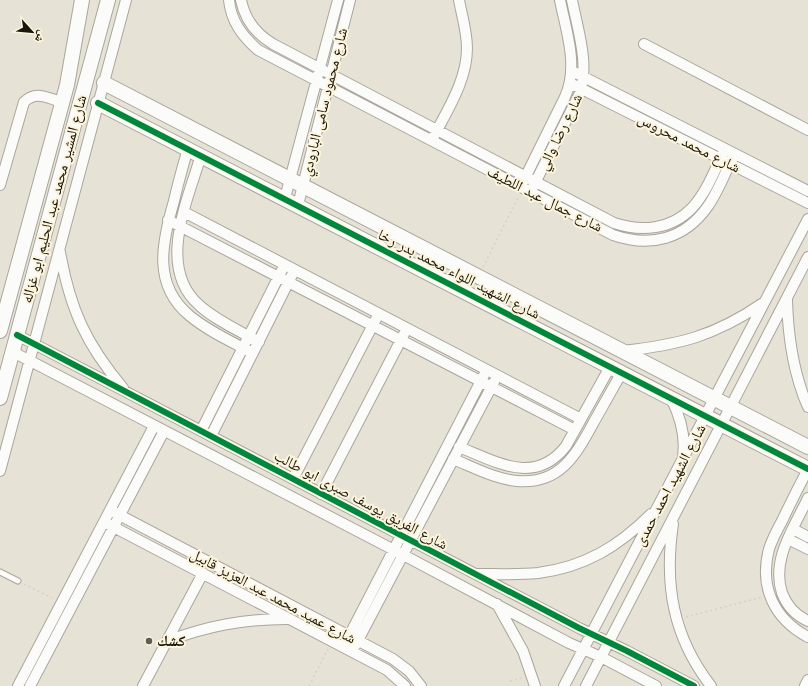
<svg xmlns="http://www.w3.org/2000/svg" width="808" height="686" font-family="Jost,'Noto Naskh Arabic',sans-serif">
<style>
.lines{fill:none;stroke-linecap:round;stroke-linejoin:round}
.lane-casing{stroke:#aaa69d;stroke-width:7}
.street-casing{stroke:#aaa69d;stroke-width:12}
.secondary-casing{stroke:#aaa69d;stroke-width:16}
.path{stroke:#d3d1ce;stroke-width:1.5;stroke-dasharray:2 3;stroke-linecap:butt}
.lane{stroke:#fbfbf9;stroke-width:5}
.street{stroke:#fbfbf9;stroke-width:10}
.secondary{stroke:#fbfbf9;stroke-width:14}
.cycleway-casing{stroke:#fcf4db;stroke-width:8}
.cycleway{stroke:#00873e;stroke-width:6}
.poi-dot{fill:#615d53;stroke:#fcf4db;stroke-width:1.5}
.labels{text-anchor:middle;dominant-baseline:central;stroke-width:4;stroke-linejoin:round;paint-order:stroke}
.street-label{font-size:15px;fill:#19160d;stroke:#fcf4db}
.poi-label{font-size:15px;font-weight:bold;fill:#19160d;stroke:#fcf4db;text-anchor:start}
</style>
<rect width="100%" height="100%" fill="#e7e2d6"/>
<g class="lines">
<defs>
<path id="lane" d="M0,572L18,581"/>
<path id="street" d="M229,0C231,21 242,36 258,50L613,235C651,248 685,239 708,206C719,190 726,171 734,154
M241,0C245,20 256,34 273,44L614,223C641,232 671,230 692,208C707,192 715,169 725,149
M644,44L808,130
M572,71L808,191
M570,83L808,203
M434,136C448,109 467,80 467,48C467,32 462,16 459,0
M188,148C183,166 178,183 174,201C162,242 152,285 190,316C208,331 232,342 253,353
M201,155C188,200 156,267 199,305C215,320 240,331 259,342
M523,182L565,97C579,66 566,31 560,0
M0,185L24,102C36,90 47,98 62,102
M533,187L579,95C590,65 578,31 572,0
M285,198L338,0
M298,205L350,0
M184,212L581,419
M168,220L575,430
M60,252C70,309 86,344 123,388
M787,300C788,336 793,373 808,407
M17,335L579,628L627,651L694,686
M622,351C679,345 715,336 763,303
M13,352L394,550L569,643L601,657L656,686
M671,398C680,416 686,435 683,456
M201,431L282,270
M211,436L292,275
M459,447C497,462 535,486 566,446L610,367
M453,459C473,467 495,479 517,481C561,485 577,453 595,420C604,404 613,388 622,372
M808,469C799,486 790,504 782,521C777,530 772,540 769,549C759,587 774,619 808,637
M0,471L126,0
M293,479L376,319
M321,494L404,334
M808,498C794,528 771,559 782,593C787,606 795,615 808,621
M110,510L393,659L409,671L421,686
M104,522L387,670L405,686
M673,524C664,585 673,637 711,686
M793,529L808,537
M788,539L808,549
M477,574C497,574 518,575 538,573C585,567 619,546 651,514
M497,604L523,651L535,686
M167,641C208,626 243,619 287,619
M346,642L484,375
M355,646L494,382
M18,686L154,426
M30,686L164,431
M143,686L203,573
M564,686L808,219
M586,686L808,257
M805,686L808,680"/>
<path id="secondary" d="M104,83L808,447
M98,103L808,469
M0,331L67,85L82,0
M0,398L108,0"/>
</defs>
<use href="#lane" class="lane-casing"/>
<use href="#street" class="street-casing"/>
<use href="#secondary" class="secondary-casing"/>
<path class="path" d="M483,267L519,196
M24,584L52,598
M686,617L762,597
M510,681L522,678
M309,686L328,649"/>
<use href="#lane" class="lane"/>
<use href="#street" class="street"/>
<use href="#secondary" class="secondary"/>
<defs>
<path id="cycleway" d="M98,103L808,469
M17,335L579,628L627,651L694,686"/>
</defs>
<use href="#cycleway" class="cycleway-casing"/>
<use href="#cycleway" class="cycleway"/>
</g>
<circle class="poi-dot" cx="149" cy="641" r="4"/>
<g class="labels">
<g class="street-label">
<text transform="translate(324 102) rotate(-76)">شارع محمود سامى البارودي</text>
<text transform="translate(560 132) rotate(-64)">شارع رضا والي</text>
<text transform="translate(689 143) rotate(27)">شارع محمد محروس</text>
<text transform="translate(54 199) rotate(-75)">شارع المشير محمد عبد الحليم ابو غزاله</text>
<text transform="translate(545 199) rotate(27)">شارع جمال عبد اللطيف</text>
<text transform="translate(459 274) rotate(27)">شارع الشهيد اللواء محمد بدر رخا</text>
<text transform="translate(670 485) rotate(-62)">شارع الشهيد احمد حمدى</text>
<text transform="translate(361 500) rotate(28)">شارع الفريق يوسف صبرى ابو طالب</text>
<text transform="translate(273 596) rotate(28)">شارع عميد محمد عبد العزيز قابيل</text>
</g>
<g class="poi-label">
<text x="157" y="641">كشك</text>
</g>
</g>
<g transform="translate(32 32) rotate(117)" stroke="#fcf4db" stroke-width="3" paint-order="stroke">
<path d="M0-3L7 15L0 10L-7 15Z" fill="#19160d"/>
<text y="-6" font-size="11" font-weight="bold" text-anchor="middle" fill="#19160d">ش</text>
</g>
</svg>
